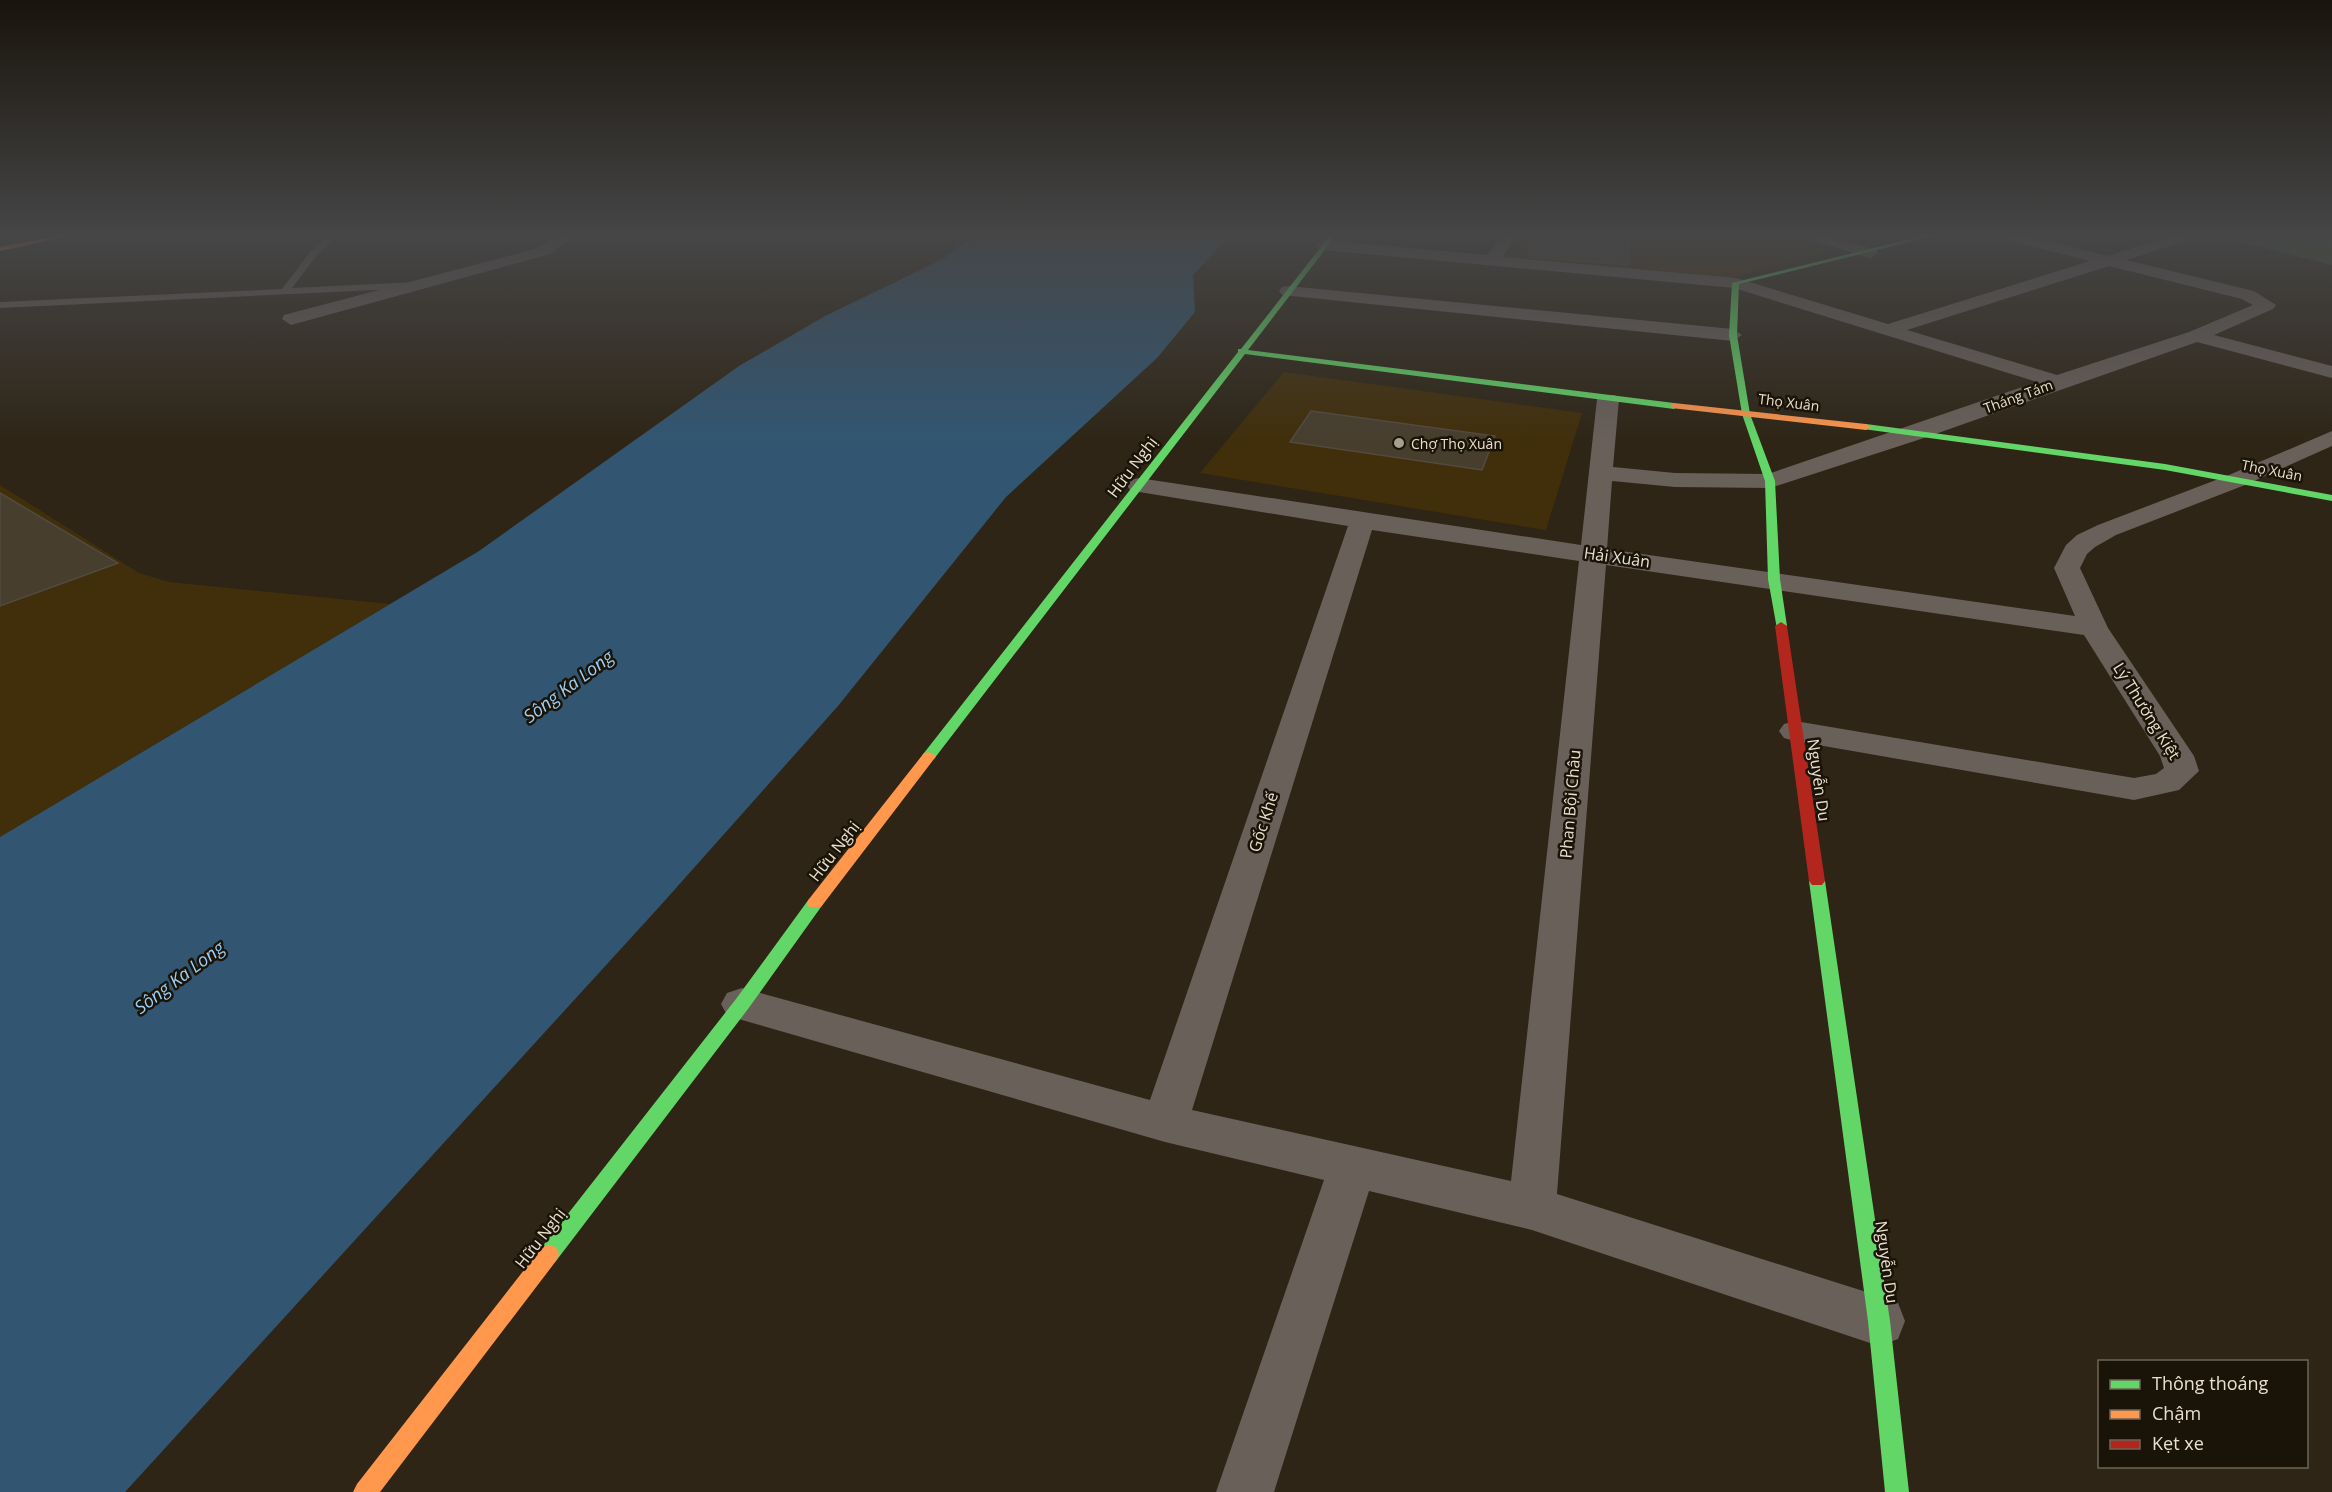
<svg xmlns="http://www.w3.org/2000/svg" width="2332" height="1492" font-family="'Open Sans',sans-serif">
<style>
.built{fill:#412f0b}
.green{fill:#405533}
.water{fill:#325672}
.building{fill:#473e2e;stroke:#534b3f;stroke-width:1.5}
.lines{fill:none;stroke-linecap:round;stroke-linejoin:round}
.lane{fill:#69605a;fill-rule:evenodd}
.street{fill:#69605a;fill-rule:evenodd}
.fast{fill:#63d668;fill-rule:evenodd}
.slow{fill:#ff974d;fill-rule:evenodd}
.jam{fill:#b3261e;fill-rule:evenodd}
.poi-dot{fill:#a89e8e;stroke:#1a1307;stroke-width:2}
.labels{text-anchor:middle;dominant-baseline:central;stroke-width:5;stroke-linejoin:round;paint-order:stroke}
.far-street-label{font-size:14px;fill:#eadfcf;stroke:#1a1307}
.far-poi-label{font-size:14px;fill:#eadfcf;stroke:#1a1307;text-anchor:start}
.street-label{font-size:16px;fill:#eadfcf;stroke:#1a1307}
.water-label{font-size:18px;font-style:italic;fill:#9bcef8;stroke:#1a1307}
</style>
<rect width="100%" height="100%" fill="#2e2516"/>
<path class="built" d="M1520,234H1767L1827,252L1727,279L1507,258Z
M1284,372L1582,413L1546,530L1200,473Z
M0,485L139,573L169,582L390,604L0,837Z"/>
<path class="green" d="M2241,234H2332V265L2228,239Z"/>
<path class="water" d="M984,234H1232L1193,275L1195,312L1157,358L1006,497L838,706L660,906L125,1492H0V837L479,551L739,366L825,316L943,259L959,246Z"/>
<path class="building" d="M1530,234H1614L1629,239L1628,265L1529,257Z
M1311,411L1495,436L1482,470L1290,442Z
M0,493L118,563L0,606Z"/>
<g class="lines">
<path class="lane" d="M330,234H339L317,255L292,288L417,282L422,285L417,288L0,308V302L282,289L311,251Z"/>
<path class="street" d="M560,234H579L550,254L291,325L282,319L284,315L538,248Z
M1502,234H1518L1503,257L1736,278L1888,324L2090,261L1995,237L1992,234H2020L2108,256L2176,234H2201L2198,237L2126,260L2254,291L2276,305L2273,309L2214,335L2332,366V378L2197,342L1924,438L1770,488L1675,487L1612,481L1607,549L2075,616L2054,568L2066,545L2077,535L2098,525L2229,475L2332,431V446L2245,485L2116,535L2095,547L2087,554L2080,568L2108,628L2194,756L2199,771L2179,790L2134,800L1795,741L1784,738L1779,731L1784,724L1795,721L2134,778L2156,774L2164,768L2160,756L2084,635L1606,565L1557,1194L1879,1296L1898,1303L1905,1321L1898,1339L1879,1346L1532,1230L1369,1191L1274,1492H1216L1324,1180L1165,1142L742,1020L727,1015L721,1004L727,993L742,988L1150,1100L1348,526L1139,492L1130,490L1127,485L1130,480L1139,478L1581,545L1597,399L1601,395H1615L1619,399L1613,467L1675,473L1768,474L2037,382L1734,288L1323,250L1315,245L1323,240L1487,255ZM2109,266L2242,299L2253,305L2189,332L2057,375L1907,330ZM1372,530L1579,561L1511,1181L1192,1110Z
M1799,234H1824L1876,250L1878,253L1870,258L1802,237Z
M1288,286L1733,329L1742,335L1733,341L1282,295L1279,291L1282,287Z"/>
<path class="fast" d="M1331,234H1337L1248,350L1674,403L1678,406L1674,409L1245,354L934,759H924L922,756L924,753L1238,352V349H1241Z
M1930,234H1942L1739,284L1737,335L1750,414L1775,481L1780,579L1787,626L1785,629H1777L1768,579L1765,481L1742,414L1729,335L1732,283Z
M1866,424L2165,464L2332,495V501L2165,470L1863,429V425Z
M1817,876L1822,877L1825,881L1890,1321L1909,1492H1885L1868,1321L1809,881L1812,877Z
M815,898L821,899L823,903L821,907L748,1009L556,1261L549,1263L542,1261L539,1254L542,1247L736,999L809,899Z"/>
<path class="slow" d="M65,234H79L0,251V247Z
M1674,403L1866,424L1871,427L1866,430L1671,408V404Z
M929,752L936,756L934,759L821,907H809L807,903L809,899L924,753Z
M549,1245L556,1247L559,1254L556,1261L380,1492H353L357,1484L542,1247Z"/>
<path class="jam" d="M1781,622L1787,626L1825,881L1822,885H1812L1809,881L1775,626Z"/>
</g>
<linearGradient id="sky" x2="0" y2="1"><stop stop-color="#19140c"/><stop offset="0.53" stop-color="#464647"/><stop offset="1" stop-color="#464647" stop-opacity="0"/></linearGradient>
<rect width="2332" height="443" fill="url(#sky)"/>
<circle class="poi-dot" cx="1399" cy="443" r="6"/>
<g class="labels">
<g class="far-street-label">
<text transform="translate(2018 396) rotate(-20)">Tháng Tám</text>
<text transform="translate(1789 402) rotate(7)">Thọ Xuân</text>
<text transform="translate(2272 470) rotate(11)">Thọ Xuân</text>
</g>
<g class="far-poi-label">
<text x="1411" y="443">Chợ Thọ Xuân</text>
</g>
<g class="street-label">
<text transform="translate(1132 467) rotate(-53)">Hữu Nghị</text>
<text transform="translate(1617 557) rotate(8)">Hải Xuân</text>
<text transform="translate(2147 711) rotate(58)">Lý Thường Kiệt</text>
<text transform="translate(1819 780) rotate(82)">Nguyễn Du</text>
<text transform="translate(1570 804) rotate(-85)">Phan Bội Châu</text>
<text transform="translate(1263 822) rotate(-72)">Gốc Khế</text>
<text transform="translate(834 851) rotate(-52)">Hữu Nghị</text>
<text transform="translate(540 1238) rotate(-52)">Hữu Nghị</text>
<text transform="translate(1887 1262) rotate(82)">Nguyễn Du</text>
</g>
<g class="water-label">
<text transform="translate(568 686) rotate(-37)">Sông Ka Long</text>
<text transform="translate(179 977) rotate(-37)">Sông Ka Long</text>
</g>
</g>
<rect x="2098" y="1360" width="210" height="108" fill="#1a1307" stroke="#6d6557" stroke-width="1.5"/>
<rect x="2110" y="1380" width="30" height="9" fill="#63d668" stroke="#6d6557" stroke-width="1.5"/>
<text x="2152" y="1390" font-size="18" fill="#eadfcf">Thông thoáng</text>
<rect x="2110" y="1410" width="30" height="9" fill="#ff974d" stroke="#6d6557" stroke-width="1.5"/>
<text x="2152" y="1420" font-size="18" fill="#eadfcf">Chậm</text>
<rect x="2110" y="1440" width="30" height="9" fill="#b3261e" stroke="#6d6557" stroke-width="1.5"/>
<text x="2152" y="1450" font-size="18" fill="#eadfcf">Kẹt xe</text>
</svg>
